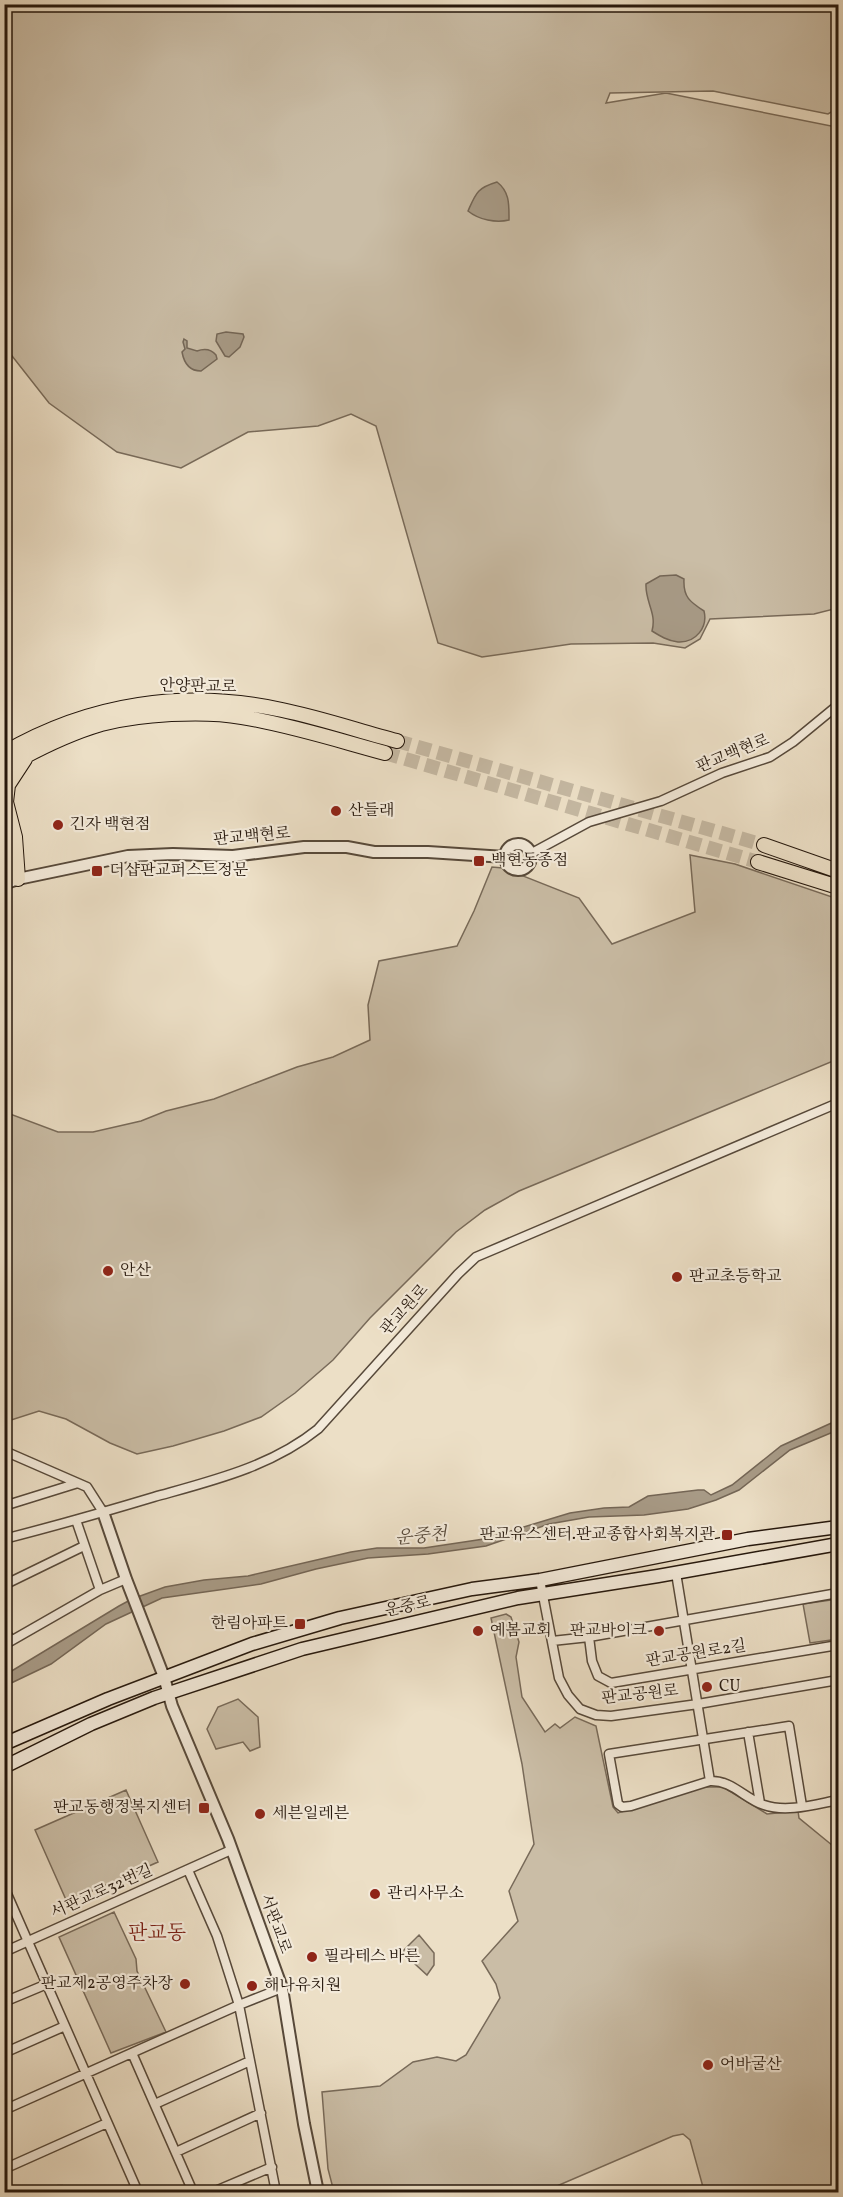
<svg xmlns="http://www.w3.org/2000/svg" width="843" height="2197" font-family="Vollkorn,'Noto Serif KR',serif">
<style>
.green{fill:#cabda6;stroke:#786a59;stroke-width:1.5}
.water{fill:#a89b87;stroke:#746656;stroke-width:1.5}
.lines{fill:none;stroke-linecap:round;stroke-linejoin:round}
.primary-tunnel{stroke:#c4b7a1;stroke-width:14;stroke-dasharray:14 7;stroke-linecap:butt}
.motorway-tunnel{stroke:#c4b7a1;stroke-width:15;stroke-dasharray:15 8;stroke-linecap:butt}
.minor-casing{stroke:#57493a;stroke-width:11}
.tertiary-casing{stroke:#57493a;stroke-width:14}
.secondary-casing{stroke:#25170c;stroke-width:15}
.primary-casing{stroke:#25170c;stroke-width:16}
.minor{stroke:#f3eada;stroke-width:8}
.tertiary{stroke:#f3eada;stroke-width:10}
.secondary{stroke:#f3eada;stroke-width:12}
.primary{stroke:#ecdfc6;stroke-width:14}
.poi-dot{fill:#8f2418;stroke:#f3eada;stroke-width:2}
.labels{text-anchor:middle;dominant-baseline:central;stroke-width:4.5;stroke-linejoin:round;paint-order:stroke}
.street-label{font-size:16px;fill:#25170c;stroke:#f3eada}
.poi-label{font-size:16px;fill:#25170c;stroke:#f3eada;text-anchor:start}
.water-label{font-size:18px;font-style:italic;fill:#594c3d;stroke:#f3eada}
.quarter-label{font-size:20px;fill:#7a1f14;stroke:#f3eada}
</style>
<rect width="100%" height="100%" fill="#ecdfc6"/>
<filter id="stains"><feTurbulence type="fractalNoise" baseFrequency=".00333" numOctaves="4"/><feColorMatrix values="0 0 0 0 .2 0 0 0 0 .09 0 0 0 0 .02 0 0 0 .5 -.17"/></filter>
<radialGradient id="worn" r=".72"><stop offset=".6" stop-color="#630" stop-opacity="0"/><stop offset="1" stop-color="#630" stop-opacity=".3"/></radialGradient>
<path class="green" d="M5,5H838V108L828,114L713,91L610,93L606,103L666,93L831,126L838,123V608L814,614L710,619L700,639L685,648L653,643L571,644L482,657L438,643L376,426L351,414L318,426L248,432L181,468L117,452L49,403L5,347Z
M690,855L735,864L838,899V1059L519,1191L485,1210L456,1232L370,1318L333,1360L295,1393L261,1417L224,1431L173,1446L137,1454L110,1443L66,1419L39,1411L5,1422V1112L58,1132H93L141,1121L166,1111L214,1099L297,1067L333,1057L370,1040L368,1005L379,961L457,946L474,911L492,867L503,868L579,898L612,944L695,912Z
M838,1599V1639L810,1643L803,1604Z
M506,1614L511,1617L519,1642L516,1657L522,1697L545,1732L555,1724L560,1728L575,1717L596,1726L613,1807L618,1813L700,1787H723L767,1814L798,1811L799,1818L838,1850V2192H702L703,2187L690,2140L683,2134L673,2136L543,2192H334L328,2169L322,2092L380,2086L413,2062L437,2057L456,2061L466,2055L500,1998L496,1984L482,1961L518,1921L509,1891L534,1844L522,1764L491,1618Z
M238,1699L258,1717L260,1747L250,1751L243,1742L216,1749L207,1729L218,1707Z
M126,1790L158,1862L67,1902L35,1830Z
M114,1912L136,1959L137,1971L166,2032L111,2053L59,1937Z
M419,1935L434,1953V1965L427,1975L402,1952Z"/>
<path class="water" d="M497,182C510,192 509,205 509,220C496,223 479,220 468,211C476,193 477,188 497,182Z
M226,332L243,334L244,337L240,347L229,357L225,356L216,341L217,334Z
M184,339L187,341V348L197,351C205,348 211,349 216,355L217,359L201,371C189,371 184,363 182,352L185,349L183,342Z
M676,575L684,579C683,597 690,602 704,611C708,627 696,643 678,642C668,641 660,636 652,631C657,613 645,602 646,584L660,576Z
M838,1420V1430L790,1450L739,1490L716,1500L688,1509L644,1515L589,1517L549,1524L486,1546L428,1554L368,1558L316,1569L261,1584L162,1598L106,1624L51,1664L5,1686V1675L119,1606L132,1599L165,1587L204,1580L248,1576L351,1552L377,1548H424L484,1539L570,1513L604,1508L629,1507L648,1496L698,1490H704L711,1495L732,1485L781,1446Z"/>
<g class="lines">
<path class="primary-tunnel" d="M397,741L764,845
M385,753L758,862"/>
<path class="motorway-tunnel" d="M57,2192H63"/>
<defs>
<path id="minor" d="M530,854L589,822L661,801L722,773L770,757L793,742L838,705
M4,1454L9,1453L87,1487L103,1512
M4,1506L78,1483
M76,1520L100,1590
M4,1539C55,1526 104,1512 154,1497C211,1481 271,1467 318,1429L458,1274L476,1257L838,1103
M676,1573L710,1781
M540,1580L559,1678L568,1695L580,1709L596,1715L611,1716L698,1704L838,1680
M4,1585L84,1546
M4,1628L11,1641
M589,1637L592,1661L598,1676L611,1683L838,1645
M552,1641L589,1637L838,1593
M4,1645L100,1590L126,1579
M748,1732L760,1803
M802,1806L789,1726L609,1754L618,1804L622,1807L631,1806L710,1781C732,1780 745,1799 764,1805C787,1813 816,1804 838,1800
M188,1870L217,1936L239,2005L276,2192
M4,1887L138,2192
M4,1952L231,1850
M4,2002L47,1984
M4,2053L65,2026
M132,2053L193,2192
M155,2104L250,2061
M4,2110L239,2005L282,1988
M176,2152L261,2113
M4,2169L107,2123
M213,2192L272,2167"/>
<path id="tertiary" d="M505 857a13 13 0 1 1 26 0a13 13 0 1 1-26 0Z
M4,884L18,879L128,856L173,854L233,856L304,847H347L374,852H428L505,857
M103,1512L126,1579L164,1677L172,1706L228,1839L282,1988L304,2124L318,2192"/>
<path id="secondary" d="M4,1744L108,1699L252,1644L340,1618L472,1589L540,1580L748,1539L838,1527
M4,1767L91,1724L154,1698L302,1649L518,1598L658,1576L838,1544"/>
<path id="primary" d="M4,753C90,703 185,689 282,710C321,718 359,731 397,741
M4,768C35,750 67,734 101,724C140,714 202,710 242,717C290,725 337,740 385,753
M764,845L838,871
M758,862L838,887
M18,879L15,837L6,802L8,785L25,759"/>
</defs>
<use href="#minor" class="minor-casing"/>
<use href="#tertiary" class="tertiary-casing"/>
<use href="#secondary" class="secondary-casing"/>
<use href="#primary" class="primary-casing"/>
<use href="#minor" class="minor"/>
<use href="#tertiary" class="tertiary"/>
<use href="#secondary" class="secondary"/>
<use href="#primary" class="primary"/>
</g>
<g class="poi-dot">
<circle cx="336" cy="811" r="6"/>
<circle cx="58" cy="825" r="6"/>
<rect x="473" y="855" width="12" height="12" rx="3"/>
<rect x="91" y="865" width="12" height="12" rx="3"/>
<circle cx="108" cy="1271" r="6"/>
<circle cx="677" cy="1277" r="6"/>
<rect x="721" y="1529" width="12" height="12" rx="3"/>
<rect x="294" y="1618" width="12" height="12" rx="3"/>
<circle cx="478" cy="1631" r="6"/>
<circle cx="659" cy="1631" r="6"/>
<circle cx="707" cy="1687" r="6"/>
<rect x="198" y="1802" width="12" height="12" rx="3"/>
<circle cx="260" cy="1814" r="6"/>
<circle cx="375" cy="1894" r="6"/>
<circle cx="312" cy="1957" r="6"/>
<circle cx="185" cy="1984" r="6"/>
<circle cx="252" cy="1986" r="6"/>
<circle cx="708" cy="2065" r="6"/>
</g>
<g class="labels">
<g class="street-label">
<text transform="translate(198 687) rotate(1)">안양판교로</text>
<text transform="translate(733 754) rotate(-22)">판교백현로</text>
<text transform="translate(252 837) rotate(-5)">판교백현로</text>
<text transform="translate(405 1310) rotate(-48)">판교원로</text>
<text transform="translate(408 1607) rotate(-13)">운중로</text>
<text transform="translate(696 1654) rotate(-9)">판교공원로2길</text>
<text transform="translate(640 1695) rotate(-6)">판교공원로</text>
<text transform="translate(102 1892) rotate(-24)">서판교로32번길</text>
<text transform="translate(275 1924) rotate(70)">서판교로</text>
</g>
<g class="poi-label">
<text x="348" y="811">산들래</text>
<text x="70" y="825">긴자 백현점</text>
<text x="491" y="861">백현동종점</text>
<text x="109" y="871">더샵판교퍼스트정문</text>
<text x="120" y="1271">안산</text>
<text x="689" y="1277">판교초등학교</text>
<text x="715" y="1535" text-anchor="end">판교유스센터.판교종합사회복지관</text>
<text x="288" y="1624" text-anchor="end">한림아파트</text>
<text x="490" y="1631">예봄교회</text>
<text x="647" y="1631" text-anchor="end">판교바이크</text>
<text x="719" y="1687">CU</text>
<text x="192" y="1808" text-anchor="end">판교동행정복지센터</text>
<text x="272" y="1814">세븐일레븐</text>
<text x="387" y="1894">관리사무소</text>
<text x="324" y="1957">필라테스 바른</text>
<text x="173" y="1984" text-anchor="end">판교제2공영주차장</text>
<text x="264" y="1986">해나유치원</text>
<text x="720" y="2065">어바굴산</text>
</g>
<g class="water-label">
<text transform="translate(421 1537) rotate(-5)">운중천</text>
</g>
<g class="quarter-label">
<text x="157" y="1934">판교동</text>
</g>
</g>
<rect width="843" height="2197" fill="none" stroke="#ecdfc6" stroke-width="24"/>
<rect x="6" y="6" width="831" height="2185" fill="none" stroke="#25170c" stroke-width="3"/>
<rect x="12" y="12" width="819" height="2173" fill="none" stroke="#25170c" stroke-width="1.5"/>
<rect width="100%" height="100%" filter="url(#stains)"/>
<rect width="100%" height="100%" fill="url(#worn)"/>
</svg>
